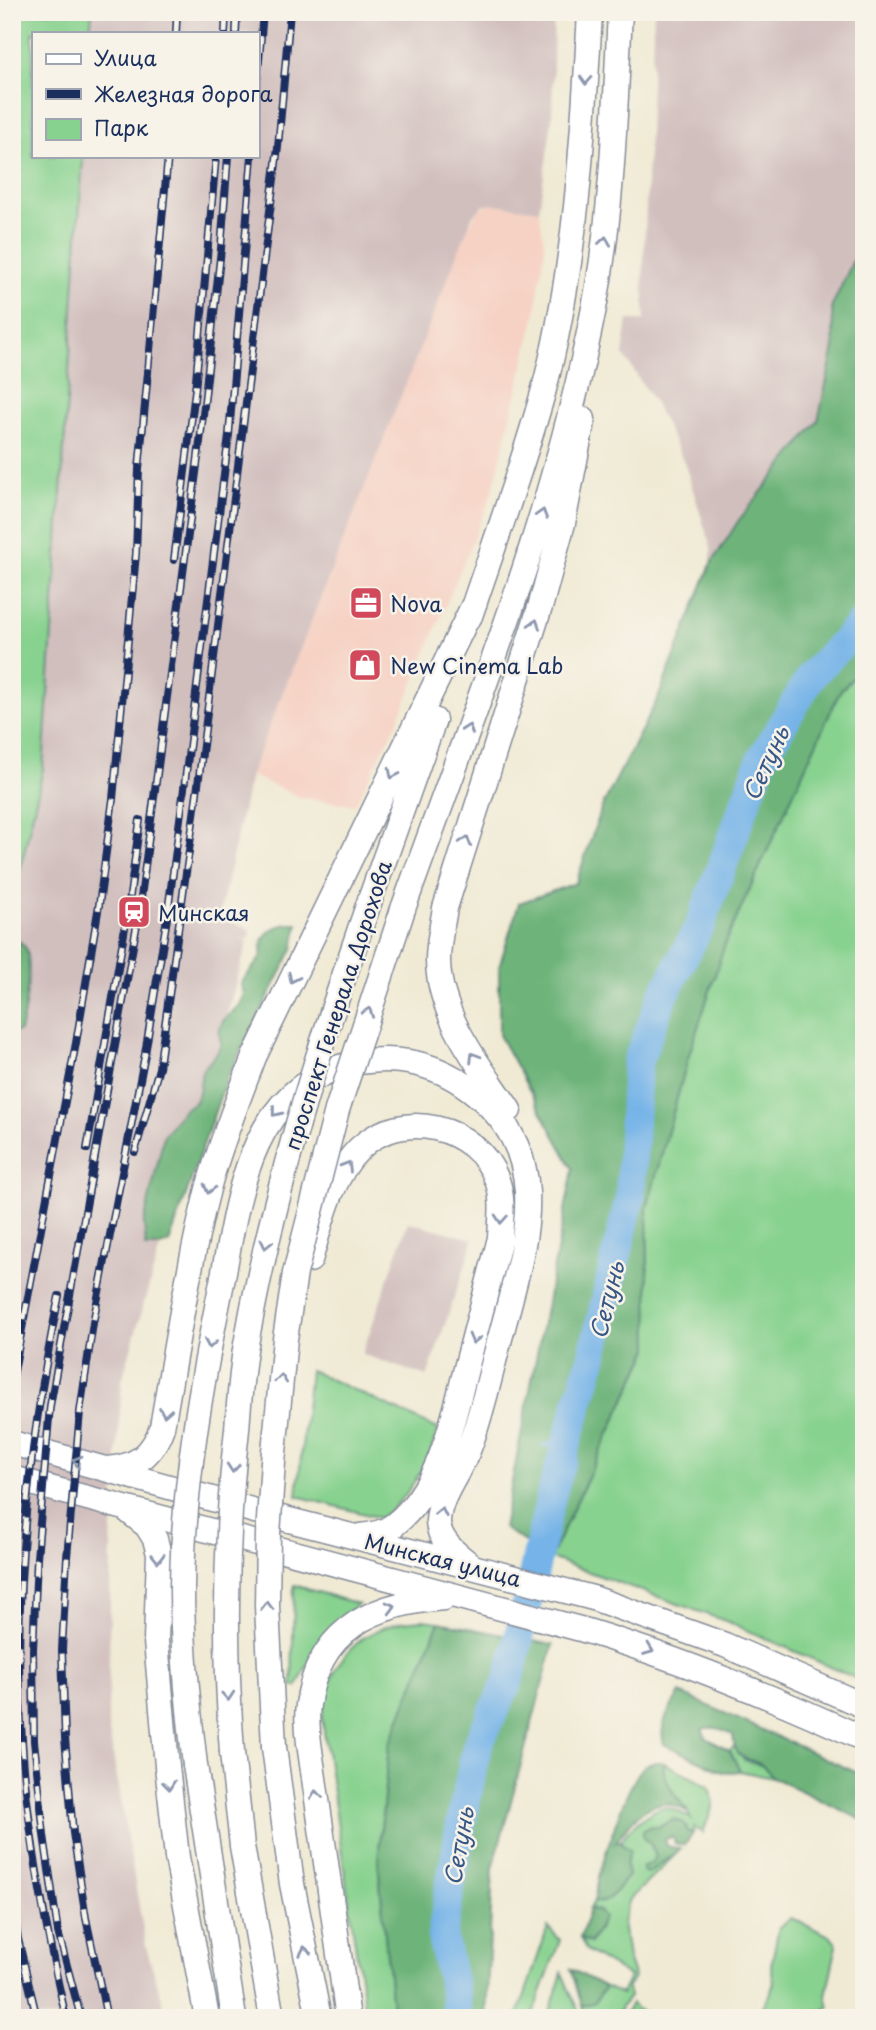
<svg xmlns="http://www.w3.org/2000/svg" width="876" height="2030" font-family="'Playpen Sans',sans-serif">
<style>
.built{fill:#f6d2c4}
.industrial{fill:#d1bfbe}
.green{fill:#88d28f;stroke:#528076;stroke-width:2}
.forest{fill:#6eb47a;stroke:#44726c;stroke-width:2}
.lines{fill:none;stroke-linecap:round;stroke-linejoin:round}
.stream{stroke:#75b3e8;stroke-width:5}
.river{stroke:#75b3e8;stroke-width:30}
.secondary-casing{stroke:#868c99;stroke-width:27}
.secondary{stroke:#fff;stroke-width:24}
.rail-casing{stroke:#1b2f5e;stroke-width:8}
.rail{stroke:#f7f3e8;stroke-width:5;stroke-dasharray:16;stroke-linecap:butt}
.secondary-bridge-casing{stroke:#868c99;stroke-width:27;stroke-linecap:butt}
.secondary-bridge{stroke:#fff;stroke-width:24}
.oneway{stroke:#8d97ae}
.labels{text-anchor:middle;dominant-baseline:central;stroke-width:5;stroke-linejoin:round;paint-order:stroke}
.poi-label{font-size:21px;fill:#1b2f5e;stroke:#f7f3e8;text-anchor:start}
.street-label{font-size:21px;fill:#1b2f5e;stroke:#f7f3e8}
.water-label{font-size:23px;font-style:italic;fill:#365787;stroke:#f7f3e8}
</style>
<rect width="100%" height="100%" fill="#f7f3e8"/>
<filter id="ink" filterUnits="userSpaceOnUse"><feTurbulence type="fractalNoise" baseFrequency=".0143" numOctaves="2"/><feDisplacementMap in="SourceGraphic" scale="14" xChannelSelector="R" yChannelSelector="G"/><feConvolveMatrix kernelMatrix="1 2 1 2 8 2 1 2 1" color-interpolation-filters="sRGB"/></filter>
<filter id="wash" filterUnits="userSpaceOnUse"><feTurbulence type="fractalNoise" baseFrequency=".00686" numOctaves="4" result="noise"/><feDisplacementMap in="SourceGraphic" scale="28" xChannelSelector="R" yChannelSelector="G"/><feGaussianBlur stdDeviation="1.57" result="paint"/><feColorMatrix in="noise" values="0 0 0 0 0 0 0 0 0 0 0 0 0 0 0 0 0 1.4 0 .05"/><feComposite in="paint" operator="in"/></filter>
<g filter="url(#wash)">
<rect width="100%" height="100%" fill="#f0ead4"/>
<path class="built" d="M493,204L539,210L545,247L535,318L492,494L394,730L355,805L302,798L250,775L464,236L478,209Z"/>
<path class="industrial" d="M92,12H554L552,120L539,210L493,204L483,206L473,215L250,775L219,917L251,930L122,1380L111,1544L108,1725L146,1947L168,2018H12V905L43,769L83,156H257V33H90Z
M654,12H864V244L860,246L832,306L834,348L818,421L739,520L711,564V548L685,464L654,402L623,354L628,320H645L643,279Z
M408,1222L474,1239L427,1377L362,1354Z"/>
<path class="green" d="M12,12H92L90,33H33V156H83L43,769L12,905Z
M864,666V1682L731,1623L550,1558L649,1349L647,1208L688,1058L726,941L840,691Z
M310,1370L438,1429C430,1461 408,1500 380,1518L297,1496Z
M294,1585L358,1604C331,1626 311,1654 297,1687L292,1686Z
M422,1620L439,1622L389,1745L378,1861L393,2018H366L322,1718C327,1660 362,1623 422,1620Z
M734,1746L744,1760L763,1766L777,1779L740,1771L730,1751Z
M664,1763L708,1786L714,1803L703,1833L694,1827L693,1833L688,1832L684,1823C664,1825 658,1823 646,1840L651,1845L656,1856L651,1863L642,1867L648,1873L678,1852L630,1899L623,1922L628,1958L633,1972L634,1978L628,1987L629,1997L621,2007L618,2018H588L582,2006L595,2002L604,1989L603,1986L622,1994L630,1977L586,1950L580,1938L590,1943L599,1927V1911L590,1909L594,1901L599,1903L611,1897L614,1890L628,1876L626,1865L629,1850L621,1844C623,1835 630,1829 637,1823C659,1805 666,1802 691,1819C684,1801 660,1784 664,1763Z
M791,1918L830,1936L837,1945L826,1995L829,2007L810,2018H756L770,1995L774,1982L771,1966L779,1927Z
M548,1927L560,1940L533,2014L542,2018H517Z
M562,1973L581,2018H548Z
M631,2003L637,2009L655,2018H623Z"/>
<path class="forest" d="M864,244V666L840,691L726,941L688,1058L647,1208L649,1348L550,1558L503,1528L573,1169L499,1035V967L519,903L576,883L602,807L658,698L711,564L739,520L818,421L834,348L832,306L860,246Z
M287,924H298L293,949L227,1077L169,1243L158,1247H146L144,1223L164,1135L184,1109L194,1103L199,1093L202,1071L217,1053L221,1043L219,1032L223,1021L239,1005L244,994L241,984C246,974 257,965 261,956C262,952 261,948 262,944C265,931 275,927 287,924Z
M12,936C16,939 22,943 25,947C34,960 24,1015 20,1031L12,1033Z
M439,1622L553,1645L493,1868L486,2018H393L378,1861L389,1745Z
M680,1693L864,1776V1821L772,1777C769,1773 767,1769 764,1767C749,1755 735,1765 733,1735C723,1729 714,1726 702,1729L706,1738L730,1751L740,1771L725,1773L664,1744C658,1726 670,1708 680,1693Z
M655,1762L664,1763C661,1781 678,1798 688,1812C654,1790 634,1817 615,1843L622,1840L621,1844L630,1850L626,1865L628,1876C618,1886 609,1906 594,1901C598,1875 625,1782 645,1766C648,1764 652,1763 655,1762Z
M674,1819L684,1823L688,1832L693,1833L685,1845L675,1844L673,1837L665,1839L667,1846L681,1849L648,1873L644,1872L642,1867L651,1863L656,1856L651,1845L643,1836V1831L650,1826L659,1827Z
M590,1909L599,1911L604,1918L590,1943L580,1938Z
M571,1969L603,1986L604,1988L595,2002L582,2006Z"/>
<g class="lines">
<path class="stream" d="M544,1446L568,1437"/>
<path class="river" d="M456,2018V2000L442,1935L462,1818L477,1746L510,1677L551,1496L593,1355L630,1198L637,1063L661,1000L701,923L762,758L812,675L864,621"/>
</g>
</g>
<g filter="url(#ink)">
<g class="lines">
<defs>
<path id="secondary" d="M470,616C495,542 522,468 543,393C576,269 583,140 590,12
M371,897L434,720
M403,909C474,711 554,515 594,308C613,210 615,111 620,12
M509,1110C480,1066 439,1017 438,961C438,943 442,926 445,908L541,604L563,523L583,419
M310,1260C321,1223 331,1176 360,1148C401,1108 477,1125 497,1180C504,1199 501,1218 500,1238C490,1278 479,1317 469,1357C454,1413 443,1486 394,1525C384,1533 372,1535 360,1536
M223,1277C238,1198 250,1095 340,1067C385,1053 432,1060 470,1089C557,1155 525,1243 502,1331C491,1370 483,1411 469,1448C460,1472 439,1496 438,1521C438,1541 458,1555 472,1566
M12,1443L262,1513L593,1598L725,1645L864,1706
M106,1469C136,1467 152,1456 162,1427C176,1348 188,1267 208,1189C220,1144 238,1100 254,1057L475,602
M12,1478L584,1630C680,1659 773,1697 864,1739
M127,1510L147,1526L155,1539L159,1554L156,1641L167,1766L177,1857L207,2018
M274,1747L292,1884L319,2018
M232,1752L242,1846L272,2018
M195,1765L234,2018
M348,2018L309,1743C308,1731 306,1717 308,1705C318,1628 375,1603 444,1598"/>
</defs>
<use href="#secondary" class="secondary-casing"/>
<use href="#secondary" class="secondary"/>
<defs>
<path id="rail" d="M176,33L177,12
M225,33L226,12
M236,33L237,12
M257,84L263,12
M174,560L195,391L216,156
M87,1149L128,910L140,820
M135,1152L159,1068L197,793L278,147L290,12
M59,1296C29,1441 12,1592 22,1740C27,1833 45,1927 66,2018
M12,1382L76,1043L99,905L113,799L136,554L139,469L168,156
M12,1901L18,1939L37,2018
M81,2018L58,1932L44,1835L34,1741L33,1650L37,1558L50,1406L139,913L200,442L221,249L228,156
M107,2018L86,1918L73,1833L65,1738L62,1650L67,1557L80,1412L93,1323L145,1054L167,918L182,804L229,435L252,156"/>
</defs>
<use href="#rail" class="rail-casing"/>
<use href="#rail" class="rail"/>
<defs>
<path id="secondary-bridge" d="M274,1747L267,1606L268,1534L273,1462L285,1339L295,1273L337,1110L403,909
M232,1752C224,1643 225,1537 237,1429C239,1403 241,1376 245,1350C272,1194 319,1047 371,897
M195,1765C188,1706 182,1648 182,1589C183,1483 202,1380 223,1277"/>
</defs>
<use href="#secondary-bridge" class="secondary-bridge-casing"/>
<use href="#secondary-bridge" class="secondary-bridge"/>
</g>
<defs><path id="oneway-chevron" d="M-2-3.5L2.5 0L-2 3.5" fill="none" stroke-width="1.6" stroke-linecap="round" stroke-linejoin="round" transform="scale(1.75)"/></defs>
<g class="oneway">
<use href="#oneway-chevron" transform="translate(586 80) rotate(93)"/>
<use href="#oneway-chevron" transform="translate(605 241) rotate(-82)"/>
<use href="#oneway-chevron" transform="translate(542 514) rotate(-73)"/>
<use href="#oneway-chevron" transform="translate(535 624) rotate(-72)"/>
<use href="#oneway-chevron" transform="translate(468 729) rotate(-70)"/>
<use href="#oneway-chevron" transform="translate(393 774) rotate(116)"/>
<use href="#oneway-chevron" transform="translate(466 841) rotate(-72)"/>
<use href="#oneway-chevron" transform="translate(293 978) rotate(116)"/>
<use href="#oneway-chevron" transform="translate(368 1012) rotate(-71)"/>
<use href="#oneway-chevron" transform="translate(474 1057) rotate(-122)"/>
<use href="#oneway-chevron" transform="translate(276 1112) rotate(129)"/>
<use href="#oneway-chevron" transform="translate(347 1166) rotate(-59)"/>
<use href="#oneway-chevron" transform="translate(209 1189) rotate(105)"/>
<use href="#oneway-chevron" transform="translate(501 1219) rotate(94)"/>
<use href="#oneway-chevron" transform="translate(266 1244) rotate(103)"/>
<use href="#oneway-chevron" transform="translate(474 1339) rotate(105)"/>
<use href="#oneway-chevron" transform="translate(210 1344) rotate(100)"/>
<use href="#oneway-chevron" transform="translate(281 1379) rotate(-84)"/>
<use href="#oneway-chevron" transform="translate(165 1412) rotate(100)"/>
<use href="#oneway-chevron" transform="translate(77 1461) rotate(-164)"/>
<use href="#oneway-chevron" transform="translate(233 1468) rotate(95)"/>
<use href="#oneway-chevron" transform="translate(441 1512) rotate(-78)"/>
<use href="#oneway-chevron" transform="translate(158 1558) rotate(89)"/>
<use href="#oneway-chevron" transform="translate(267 1606) rotate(-90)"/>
<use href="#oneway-chevron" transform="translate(391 1607) rotate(-15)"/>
<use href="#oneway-chevron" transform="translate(649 1650) rotate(21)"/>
<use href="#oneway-chevron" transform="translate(228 1696) rotate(86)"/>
<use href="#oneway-chevron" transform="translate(169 1785) rotate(84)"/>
<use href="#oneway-chevron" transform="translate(316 1795) rotate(-98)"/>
<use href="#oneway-chevron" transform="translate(305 1951) rotate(-101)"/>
</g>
</g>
<defs>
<symbol id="office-square" viewBox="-11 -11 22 22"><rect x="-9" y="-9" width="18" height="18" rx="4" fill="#d1495b" stroke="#f7f3e8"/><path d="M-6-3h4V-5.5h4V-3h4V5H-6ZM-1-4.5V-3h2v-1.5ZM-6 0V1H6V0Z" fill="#fff"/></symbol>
<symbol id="shop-square" viewBox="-11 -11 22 22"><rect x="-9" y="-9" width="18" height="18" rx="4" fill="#d1495b" stroke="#f7f3e8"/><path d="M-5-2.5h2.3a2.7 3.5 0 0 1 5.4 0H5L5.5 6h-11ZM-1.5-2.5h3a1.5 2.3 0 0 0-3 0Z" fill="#fff"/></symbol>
<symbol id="station-square" viewBox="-11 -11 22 22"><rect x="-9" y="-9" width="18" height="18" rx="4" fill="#d1495b" stroke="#f7f3e8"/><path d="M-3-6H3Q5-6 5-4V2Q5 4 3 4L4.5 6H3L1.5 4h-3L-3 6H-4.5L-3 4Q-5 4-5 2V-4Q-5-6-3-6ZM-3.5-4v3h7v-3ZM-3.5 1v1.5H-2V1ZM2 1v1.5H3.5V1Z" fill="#fff"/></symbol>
</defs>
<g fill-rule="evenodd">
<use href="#office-square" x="347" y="584" width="38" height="38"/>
<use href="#shop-square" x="346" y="646" width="38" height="38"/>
<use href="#station-square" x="115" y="893" width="38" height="38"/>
</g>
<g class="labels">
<g class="poi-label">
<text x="390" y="603">Nova</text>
<text x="390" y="665">New Cinema Lab</text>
<text x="158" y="912">Минская</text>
</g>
<g class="street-label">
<text transform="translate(337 1005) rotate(-72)">проспект Генерала Дорохова</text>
<text transform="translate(443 1559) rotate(14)">Минская улица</text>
</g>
<g class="water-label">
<text transform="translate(765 763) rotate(-65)">Сетунь</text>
<text transform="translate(606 1300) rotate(-76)">Сетунь</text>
<text transform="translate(458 1846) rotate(-80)">Сетунь</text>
</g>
</g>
<rect width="876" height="2030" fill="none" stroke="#f7f3e8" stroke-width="42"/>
<rect x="32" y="32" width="228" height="126" fill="#f7f3e8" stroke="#9fa5b1" stroke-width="2"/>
<rect x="46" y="54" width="35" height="10" fill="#ffffff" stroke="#9fa5b1" stroke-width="2"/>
<text x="94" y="66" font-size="21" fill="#1b2f5e">Улица</text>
<rect x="46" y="89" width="35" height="10" fill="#1b2f5e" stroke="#9fa5b1" stroke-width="2"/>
<text x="94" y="102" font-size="21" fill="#1b2f5e">Железная дорога</text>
<rect x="46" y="119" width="35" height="21" fill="#88d28f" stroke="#9fa5b1" stroke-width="2"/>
<text x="94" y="136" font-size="21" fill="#1b2f5e">Парк</text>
</svg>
